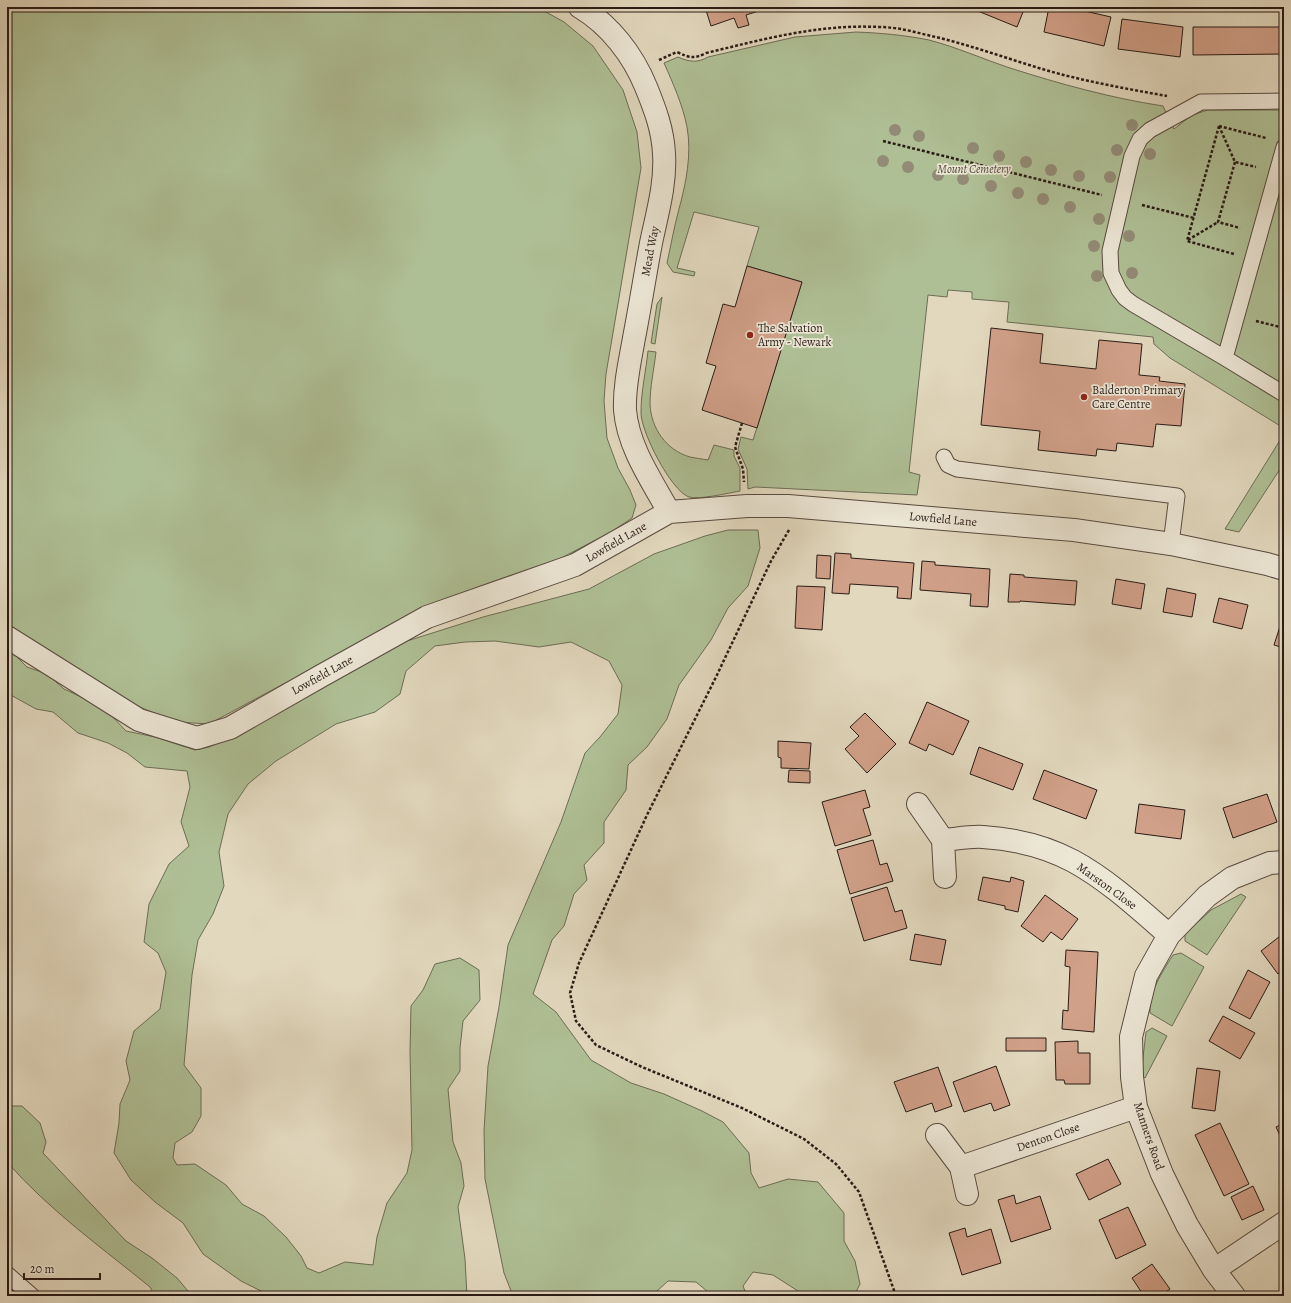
<svg xmlns="http://www.w3.org/2000/svg" width="1291" height="1303" font-family="Alegreya,serif">
<style>
.green{fill:#afbf95;stroke:#6c6d56}
.building{fill:#d1a089;stroke:#2a1b16}
.lines{fill:none;stroke-linecap:round;stroke-linejoin:round}
.service-casing{stroke:#584a40;stroke-width:17}
.minor-casing{stroke:#584a40;stroke-width:24}
.path{stroke:#2a1b16;stroke-width:2.5;stroke-dasharray:3 2;stroke-linecap:butt}
.service{stroke:#ece6d5;stroke-width:15}
.minor{stroke:#ece6d5;stroke-width:22}
.tree{fill:#938b76}
.poi-dot{fill:#8f2418;stroke:#ece6d5;stroke-width:1.5}
.labels{text-anchor:middle;dominant-baseline:central;stroke-width:3.5;stroke-linejoin:round;paint-order:stroke}
.park-label{font-size:12px;font-style:italic;fill:#524c3c;stroke:#ece6d5}
.street-label{font-size:12px;fill:#2a1b16;stroke:#ece6d5}
.poi-label{font-size:12px;fill:#2a1b16;stroke:#ece6d5;text-anchor:start}
</style>
<rect width="100%" height="100%" fill="#e2d8be"/>
<filter id="stains"><feTurbulence type="fractalNoise" baseFrequency=".005" numOctaves="4"/><feColorMatrix values="0 0 0 0 .2 0 0 0 0 .09 0 0 0 0 .02 0 0 0 .5 -.17"/></filter>
<radialGradient id="worn" r=".72"><stop offset=".6" stop-color="#630" stop-opacity="0"/><stop offset="1" stop-color="#630" stop-opacity=".3"/></radialGradient>
<path class="green" d="M7,7H537L564,22L593,46L623,90L637,132L641,168L606,374L604,401L607,438L618,468L630,490L636,505L632,518L611,532L542,568L417,612L209,724L177,722L132,704L69,665L7,625Z
M856,32C881,33 904,35 929,40C956,47 983,59 1010,68C1060,84 1111,98 1163,106L1174,129L1192,115L1208,110H1284V463L1239,532L1225,529L1282,437L1284,432L1282,427L1170,358L1154,344L1153,337L1007,322L1009,302L972,299V292L948,290L947,297L928,295L909,472L920,475L917,495L755,487L748,489L747,469L738,449L741,437L753,440L802,282L747,266L759,227L694,212L677,268L695,272L694,276L673,272L667,263C671,245 674,227 679,209C686,183 692,154 687,127C683,106 673,83 664,63L678,57C689,62 698,63 708,57L795,37Z
M662,297L655,344L651,343L657,304Z
M648,351L656,352C654,369 650,387 650,404C651,428 666,450 690,457C695,458 702,459 708,460L714,445L734,450V456L740,468V491C729,493 699,500 689,497C671,491 640,430 641,412C641,392 646,370 648,351Z
M728,530H758L760,548L748,586L728,608L711,640L679,685L667,719L647,747L628,765L626,790L604,822V843L584,865L587,880L574,894L564,926L552,940L533,994L556,1012L591,1060L631,1083L664,1094L702,1111L723,1122L749,1153L751,1173L759,1188L788,1179L818,1182L844,1213V1241L855,1261L860,1284L854,1296H800L798,1291L773,1275L753,1272L743,1286L747,1296H713L696,1282L668,1281L657,1291L660,1296H513L504,1273L485,1179L484,1131L488,1066L499,1007L508,945L561,822L585,753L600,737L618,714L622,685L609,661L571,642L539,647L495,641L465,642L435,646L406,671L400,694L375,712L336,724L276,761L248,784L228,814L219,852L224,886L213,914L198,940L192,975L184,1065L201,1088V1116L192,1132L175,1143L173,1158L177,1165L195,1164L226,1185L242,1204L264,1216L286,1237L301,1256L307,1268L319,1273L345,1262L373,1265L377,1237L387,1203L407,1173L412,1150L410,1052L411,1006L423,990L435,964L460,958L479,970L480,1000L463,1021L460,1048V1071L448,1089L453,1142L461,1163L464,1186L458,1207L465,1259L467,1296H271L241,1281L203,1254L183,1223L155,1202L131,1180L114,1153L119,1123L120,1104L130,1080L126,1061L134,1031L160,1009L166,972L158,953L144,942L149,904L169,864L189,846L181,822L190,787L187,771L145,767L127,753L108,743L78,733L53,712L36,709L7,693V650L16,656L27,667L47,674L64,689L90,701L108,712L126,731L155,737L195,750L209,747L249,730L301,700L328,679L371,661L407,641L483,617L589,589L654,554L705,536Z
M1241,894L1246,897L1207,955L1185,941V934L1211,910Z
M1181,953L1204,967L1172,1026L1150,1013C1149,992 1162,972 1173,955Z
M1152,1028L1167,1036L1145,1078L1141,1075L1146,1032Z
M7,1106H22L40,1123L46,1142L43,1153L126,1241L152,1258L177,1278L188,1291L195,1296H155L150,1287C101,1247 49,1210 7,1162Z"/>
<path class="building" d="M705,7H761L762,10L746,15L749,25L738,28L734,18L711,26Z
M968,7H1025L1017,27Z
M1049,7H1067L1111,17L1104,46L1044,32Z
M1122,19L1183,27L1180,57L1118,49Z
M1193,27H1284V54L1193,55Z
M747,266L802,282L757,428L702,410L716,366L706,363L723,304L735,307Z
M991,328L1043,334L1040,363L1096,369L1099,340L1142,344L1139,375L1160,377L1159,381L1185,384L1181,426L1156,424L1153,447L1117,443L1116,451L1097,449L1096,456L1038,450L1040,431L981,425Z
M835,553L851,554V558L914,563L911,599L897,598L898,587L850,584L849,594L832,593Z
M817,555L831,556L830,579L816,578Z
M922,561L935,562V565L990,569L988,607L970,606L971,594L920,590Z
M1010,574L1024,575V577L1077,581L1075,605L1020,601V602H1008Z
M1116,579L1145,584L1141,609L1112,604Z
M797,586L825,587L822,630L795,628Z
M1167,588L1196,594L1192,617L1163,612Z
M1219,598L1248,605L1242,629L1213,622Z
M1283,617H1284V648L1274,645Z
M927,702L969,721L953,755L929,744L926,751L909,743Z
M865,713L896,744L867,773L845,749L859,736L850,727Z
M778,741L811,743L809,769L781,768V758L778,757Z
M979,747L1023,764L1013,790L970,774Z
M789,770L810,771V783L788,782Z
M1044,770L1097,790L1086,819L1033,799Z
M865,790L870,807L863,809L871,835L835,846L822,802Z
M1267,794L1277,822L1233,838L1223,808Z
M1139,804L1185,810L1181,839L1135,833Z
M873,840L880,865L887,863L893,881L850,894L837,850Z
M983,877L1010,882L1011,877L1024,881L1018,912L1005,909V906L978,900Z
M887,887L895,912L902,910L907,928L864,941L851,898Z
M1045,895L1078,919L1062,940L1051,932L1043,942L1021,926Z
M1284,933V979L1279,973L1278,974L1261,951Z
M915,934L946,940L941,965L910,960Z
M1066,950L1098,952L1094,1032L1062,1029L1063,1010L1068,1011L1070,967L1065,966Z
M1248,970L1270,982L1250,1019L1229,1008Z
M1223,1016L1255,1033L1240,1059L1209,1041Z
M1006,1038H1046V1051H1006Z
M1078,1041V1053H1090V1084H1065L1064,1080H1056L1055,1042Z
M996,1066L1010,1105L994,1111L991,1103L964,1112L953,1082Z
M938,1067L952,1106L935,1112L932,1103L906,1112L894,1082Z
M1197,1068L1220,1071L1215,1111L1192,1108Z
M1220,1123L1249,1184L1224,1196L1195,1135Z
M1284,1123V1144L1276,1127Z
M1108,1159L1121,1184L1089,1200L1076,1174Z
M1253,1186L1264,1210L1242,1220L1231,1197Z
M1014,1195L1016,1204L1040,1196L1051,1229L1011,1242L998,1200Z
M1128,1207L1146,1245L1116,1259L1099,1220Z
M965,1228L967,1237L991,1229L1001,1263L962,1275L949,1233Z
M1152,1264L1170,1289L1160,1296H1144L1132,1278Z"/>
<g class="lines">
<defs>
<path id="service" d="M1284,101L1201,102L1150,130L1140,139L1132,156L1110,251L1111,273L1119,290L1125,298L1133,304L1225,358L1284,394
M1225,358L1284,147
M944,457L948,465L957,469L1177,496L1171,544
M7,1274L32,1296"/>
<path id="minor" d="M580,7C610,25 633,55 646,87C655,109 663,130 664,154C666,184 657,214 651,243C645,275 640,307 634,338C630,361 624,386 625,410C628,447 652,481 669,512
M7,637L139,720L197,738L230,728L321,676L427,617L575,565L669,512L747,506H788L1074,530L1171,544L1267,564L1284,569
M918,804L943,840L945,877
M943,840C956,839 970,836 983,837C1014,839 1045,846 1073,861C1108,880 1139,909 1169,935
M937,1135L961,1167L967,1194
M961,1167L1136,1107
M1214,1270L1284,1223
M1234,1296L1214,1270L1187,1225L1162,1174L1136,1107L1132,1077L1131,1037L1146,976L1169,935L1207,896L1232,878L1270,863L1284,862"/>
</defs>
<use href="#service" class="service-casing"/>
<use href="#minor" class="minor-casing"/>
<path class="path" d="M659,60L677,52C690,58 694,59 706,53C765,39 818,24 879,27C896,27 911,31 927,35C968,44 1008,59 1049,71C1088,82 1128,89 1167,96
M1219,126L1235,162L1256,167
M1219,126L1187,241L1234,254
M1219,126L1266,138
M883,141L1102,195
M1235,162L1218,222L1240,228
M1142,205L1194,218
M1188,240L1218,222
M1256,321L1284,328
M742,423L735,447L743,469L744,482
M789,530L771,561L716,677L647,815L579,963L570,993L576,1021L596,1045L642,1067L742,1108L804,1139L836,1164L859,1192L896,1296"/>
<use href="#service" class="service"/>
<use href="#minor" class="minor"/>
</g>
<g class="tree">
<circle cx="1132" cy="125" r="6"/>
<circle cx="895" cy="130" r="6"/>
<circle cx="919" cy="136" r="6"/>
<circle cx="973" cy="148" r="6"/>
<circle cx="1117" cy="150" r="6"/>
<circle cx="1150" cy="154" r="6"/>
<circle cx="999" cy="156" r="6"/>
<circle cx="883" cy="161" r="6"/>
<circle cx="1026" cy="162" r="6"/>
<circle cx="908" cy="167" r="6"/>
<circle cx="1051" cy="170" r="6"/>
<circle cx="938" cy="175" r="6"/>
<circle cx="1079" cy="176" r="6"/>
<circle cx="1110" cy="177" r="6"/>
<circle cx="963" cy="179" r="6"/>
<circle cx="991" cy="186" r="6"/>
<circle cx="1018" cy="193" r="6"/>
<circle cx="1043" cy="199" r="6"/>
<circle cx="1070" cy="207" r="6"/>
<circle cx="1099" cy="219" r="6"/>
<circle cx="1129" cy="236" r="6"/>
<circle cx="1094" cy="246" r="6"/>
<circle cx="1132" cy="273" r="6"/>
<circle cx="1097" cy="276" r="6"/>
</g>
<g class="poi-dot">
<circle cx="750" cy="335" r="4"/>
<circle cx="1084" cy="397" r="4"/>
</g>
<g class="labels">
<g class="park-label">
<text x="974" y="169">Mount Cemetery</text>
</g>
<g class="street-label">
<text transform="translate(650 251) rotate(-79)">Mead Way</text>
<text transform="translate(943 519) rotate(5)">Lowfield Lane</text>
<text transform="translate(616 542) rotate(-30)">Lowfield Lane</text>
<text transform="translate(322 675) rotate(-29)">Lowfield Lane</text>
<text transform="translate(1107 886) rotate(36)">Marston Close</text>
<text transform="translate(1149 1136) rotate(71)">Manners Road</text>
<text transform="translate(1048 1137) rotate(-19)">Denton Close</text>
</g>
<g class="poi-label">
<text x="758" y="328">The Salvation<tspan x="758" dy="14">Army - Newark</tspan></text>
<text x="1092" y="390">Balderton Primary<tspan x="1092" dy="14">Care Centre</tspan></text>
</g>
</g>
<rect width="1291" height="1303" fill="none" stroke="#e2d8be" stroke-width="24"/>
<rect x="8" y="8" width="1275" height="1287" fill="none" stroke="#2a1b16" stroke-width="2"/>
<rect x="12" y="12" width="1267" height="1279" fill="none" stroke="#2a1b16"/>
<path d="M24 1273v6h76v-6" fill="none" stroke="#2a1b16" stroke-width="2"/>
<text x="30" y="1273" font-size="12" fill="#2a1b16" stroke="#ece6d5" stroke-width="3" paint-order="stroke">20 m</text>
<rect width="100%" height="100%" filter="url(#stains)"/>
<rect width="100%" height="100%" fill="url(#worn)"/>
</svg>
